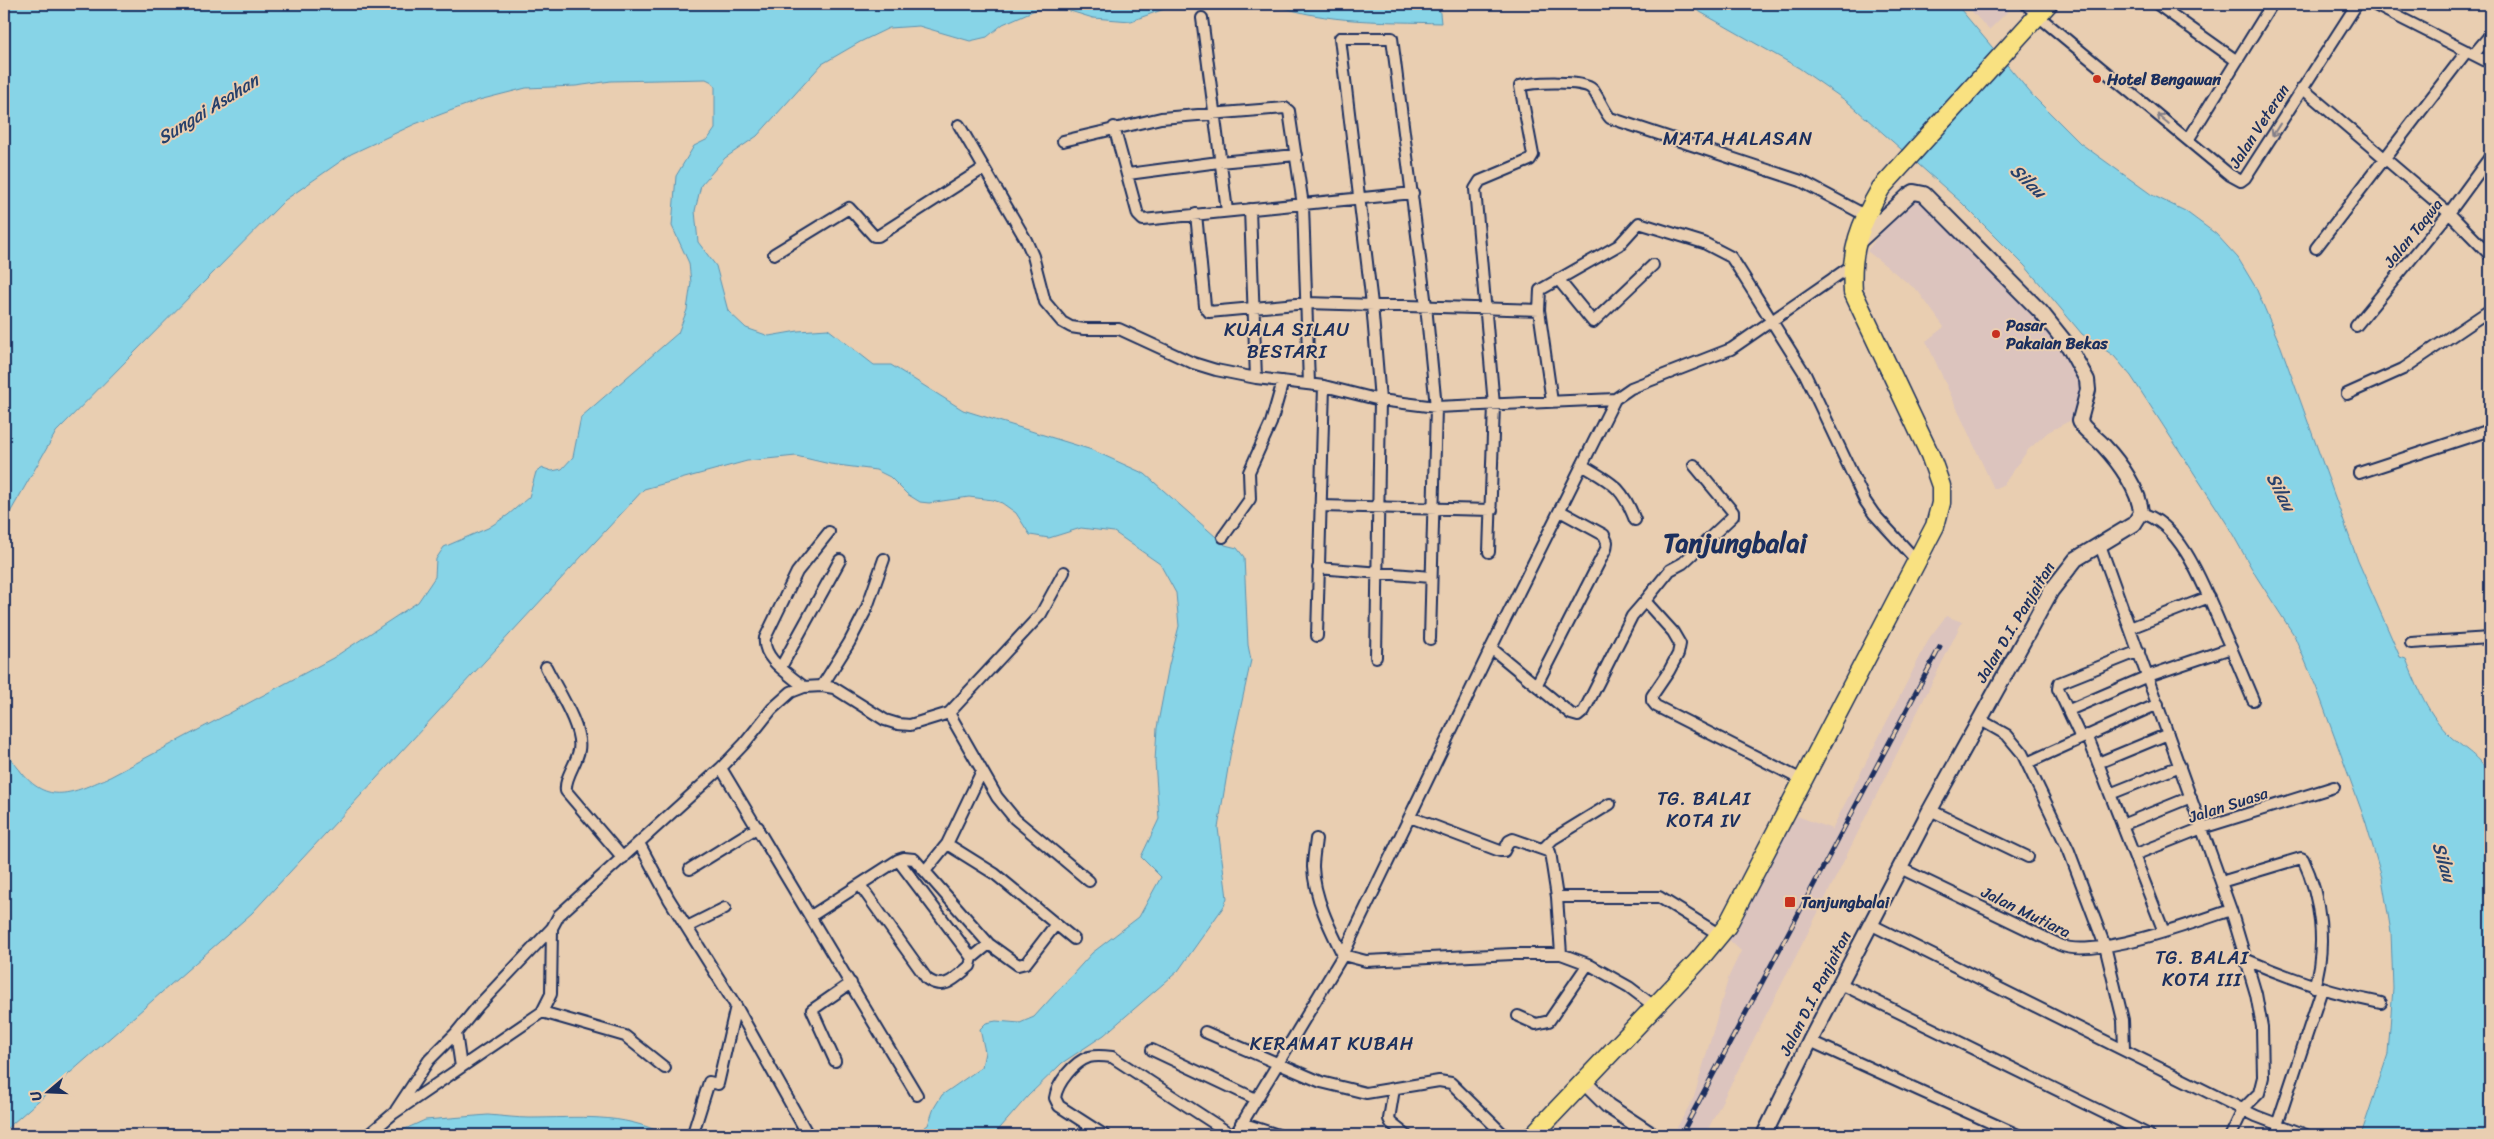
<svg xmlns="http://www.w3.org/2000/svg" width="2494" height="1139" font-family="Sriracha,sans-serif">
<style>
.built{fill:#dcc4be}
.water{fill:#87d4e7;stroke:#5c92b0}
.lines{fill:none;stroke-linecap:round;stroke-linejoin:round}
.street-casing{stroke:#1b2f5e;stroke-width:14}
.secondary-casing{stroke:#1b2f5e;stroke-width:18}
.highway-casing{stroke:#1b2f5e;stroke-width:21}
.street{stroke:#e9ceb1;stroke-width:10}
.secondary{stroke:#e9ceb1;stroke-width:14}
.highway{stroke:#f9e181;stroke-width:18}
.rail-casing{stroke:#1b2f5e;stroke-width:5}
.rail{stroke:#e9ceb1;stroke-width:3;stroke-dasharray:9;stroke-linecap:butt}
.oneway{stroke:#827e88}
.poi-dot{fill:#c8321e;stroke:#e9ceb1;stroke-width:2}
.labels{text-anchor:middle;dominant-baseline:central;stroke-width:4;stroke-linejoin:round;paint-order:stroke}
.poi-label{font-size:16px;font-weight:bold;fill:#1b2f5e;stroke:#e9ceb1;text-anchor:start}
.street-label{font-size:16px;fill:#1b2f5e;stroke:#e9ceb1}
.water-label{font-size:18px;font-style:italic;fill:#26406c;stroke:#e9ceb1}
.quarter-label{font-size:19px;letter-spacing:1px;fill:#1b2f5e;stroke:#e9ceb1}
.town-label{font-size:26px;font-weight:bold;fill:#1b2f5e;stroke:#e9ceb1}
</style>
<rect width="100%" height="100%" fill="#e9ceb1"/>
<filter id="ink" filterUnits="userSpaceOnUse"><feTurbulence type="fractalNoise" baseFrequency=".02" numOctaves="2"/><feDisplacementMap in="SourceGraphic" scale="10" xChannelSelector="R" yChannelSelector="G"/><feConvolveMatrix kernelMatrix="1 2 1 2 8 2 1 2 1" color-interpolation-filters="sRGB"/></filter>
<g filter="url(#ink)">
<path class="built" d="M1965,4H2015L1989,30Z
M1914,192L2069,347L2084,371L2081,415L2048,432L2028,450L2004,484L1994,489L1926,341L1944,327L1918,291L1867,251L1909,195Z
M1946,616L1962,622L1826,897L1705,1135H1673L1694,1097L1729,976L1741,951L1727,938L1797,816L1832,829L1930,637Z"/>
<path class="water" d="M4,4H1178L1131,21L1093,18L1067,10L1037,9L1003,24L987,37L970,41L919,26L889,28L860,42L822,64L757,136L725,158L701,185L695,211L698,242L716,266L728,311L746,328L769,336L798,331L828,329L874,365H891L963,410L1092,450L1145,474L1225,545L1237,548L1244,557L1248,645L1251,660L1230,756L1218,828L1227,898L1224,906L1178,971L1104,1035L1062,1063L1028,1096L994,1135H914L928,1125L934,1108L942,1095L982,1067L985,1052L980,1029L986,1023L996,1021L1020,1023L1034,1017L1092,953L1139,917L1161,877L1141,857L1159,819L1155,761L1157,728L1169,665L1179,626L1176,593L1160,564L1114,532L1081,528L1049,538L1030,535L1016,513L1002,503L993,500L969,497L929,503L920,502L907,494L890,477L876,470L830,464L796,456L747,461L644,489L252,913L4,1131V747C8,757 16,765 22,773C50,807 76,791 110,777L333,658L418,602L435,577L436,559L444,547L488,528L508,515L529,497L536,472L543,468L552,471L562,469L573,457L581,417L678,333L687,310L691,283L689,263L672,226L676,176L694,146L708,139L715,129V87L712,82L706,79L611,81L576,86L526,88L479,100L415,124L351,154L285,200L56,432L8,516L4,531Z
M1273,4H1439L1441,23C1385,21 1327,24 1273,4Z
M1686,4H1956L2033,96L2080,143L2152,195L2185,211L2216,234L2238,258L2256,288L2281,347L2358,561L2400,657L2406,659C2418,688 2428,715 2451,737C2468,752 2476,754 2490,775V1135H2361L2388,1054L2393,988L2391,932L2382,878L2366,823L2317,689L2294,635L2256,576L2227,524L2131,376L2114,356L2082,334L2025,266L1962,203L1849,103L1799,68Z
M488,1115C502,1116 516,1118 530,1118C578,1118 622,1112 666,1135H392L425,1120Z"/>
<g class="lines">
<defs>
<path id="street" d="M2026,4L2037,15L2230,175L2241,181L2245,178L2357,4
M2157,4L2237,61
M2373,4L2490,63
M1202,18L1227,211
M2474,54L2490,35
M2302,88L2449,213L2490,255
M959,125L1026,240L1033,256L1045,302L1062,322L1071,327L1084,329H1119L1193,363L1216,370L1256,378L1324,386L1380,400L1436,407L1615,399
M1114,127L1138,215L1143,220L1413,193
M2188,140L2272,4
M1063,141L1161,118L1285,108L1289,111L1303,205L1309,384
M1128,174L1219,162L1296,155
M1250,209L1256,378
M1196,214L1205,306L1209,312L1307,303L1539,310
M2316,248L2467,51
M774,254L849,208L874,236H878L984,168
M1558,279L1593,322L1653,265
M2356,326L2449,213L2490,157
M2347,394L2403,369L2490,310
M1552,402L1539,310L1540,290L1619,245L1639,223L1704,243L1731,257L1739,269L1805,374L1865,501L1874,514L1916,560
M1582,465C1612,483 1622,486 1635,520
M2359,473L2490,430
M1320,506L1492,510
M1223,537L1250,499L1249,472L1271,423L1283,381
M2100,545L2231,910L2256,994L2262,1027L2263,1077L2259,1093L2244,1108L2231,1135
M1489,552L1494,405L1475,189L1480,181L1530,160L1533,155L1520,86C1533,82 1583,80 1592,89C1598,95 1603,110 1610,118L1801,181L1865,215
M1318,568L1431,577
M1645,601L1670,570L1683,563L1733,516V512L1694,465
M2130,628L2209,597
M1317,636L1324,386
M2411,643L2490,638
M1491,648L1571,714L1578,716L1584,711L1632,616L1645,601L1673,632L1680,644L1678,654L1669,671L1652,696V701L1656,706L1804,781
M2231,648L2253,700
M1376,657L1380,400L1372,304L1340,38H1392L1426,306L1436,407L1430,639
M546,667C556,688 583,727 579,750C577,763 564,778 566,791L623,858
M781,667L840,560
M1537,684L1606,549L1607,542L1604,535L1560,511
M822,686L849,643L866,610L884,559
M804,687C789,674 762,659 765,638L797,572L829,532
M2069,710L2148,676L2231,648C2211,609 2188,525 2141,513
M949,713L997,797L1015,819L1089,881
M1979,719L2007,735L2022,753L2069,851L2105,946L2123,1020L2124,1049
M2087,735L2164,932
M2081,738L2058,689L2059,683L2139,651
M2027,763L2158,704
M2098,763L2168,734
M721,768L917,1095
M2110,794L2180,766
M1930,810L2028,857
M1410,817L1500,851H1504L1509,841L1513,839L1550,852L1557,897L1561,954
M2122,825L2191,797
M1316,839C1315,848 1313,858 1313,867C1314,897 1330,929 1343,955L1366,961L1513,954H1561L1588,964L1629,987L1654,1006
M639,843L669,899L736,1006L808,1135
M947,844L995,874L1074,939
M1544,848L1553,839L1610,804
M2134,855L2202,828L2334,787
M1900,868L2060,945C2093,960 2195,922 2231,910
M690,869L758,827
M925,871L947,844L982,771
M2221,882L2301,858L2303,859C2321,897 2327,947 2314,987
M860,885L927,979C945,992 956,977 970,966L972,958L898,860
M1557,897H1659L1720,935
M811,916L898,860L904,858L914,859L989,944L1018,965L1026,963L1056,924
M1870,924L2256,1116L2306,1135
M687,927L725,908
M972,958L989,944
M2247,960C2291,979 2334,994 2381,1003
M1839,983L2149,1135
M542,1012L625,1036L665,1068
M1518,1016L1536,1024L1549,1021L1588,964
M1205,1032L1321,1082L1366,1093L1439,1081L1451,1083L1504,1135
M1810,1041L2018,1135
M1152,1050L1256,1099
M835,1061L812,1010L851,983
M461,1067L456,1033L478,1006L552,928
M1394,1089L1389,1119L1391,1123L1406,1135
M396,1110L429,1060L456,1033
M1241,1123L1278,1135
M2277,1125L2322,989
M694,1130L709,1082L718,1084L736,1006
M368,1135L394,1113L542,1012L551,994L552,928L559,915L721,768L744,744L772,709L791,692L804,687L822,686L834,688L885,720L898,724L910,725L949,713L1041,614L1064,572
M1104,1135L1059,1106L1055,1098C1057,1083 1074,1062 1089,1057C1096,1055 1105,1056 1112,1057L1232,1135
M1235,1135L1343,955L1491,648L1615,399L1631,388L1731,349L1851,266"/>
<path id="secondary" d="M1584,1082L1608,1106L1652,1135
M1764,1135L1810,1041L1930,810L2051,591L2076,559L2134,524L2141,513C2140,491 2119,462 2104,446C2097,438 2088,433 2082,425L2080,420L2088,390L2087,380L2069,347L2041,312L1924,194L1914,192L1909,195L1856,244"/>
<path id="highway" d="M1533,1135L1698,961L1727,926L1935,526L1941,503V486L1930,455L1853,292C1850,250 1860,224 1881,188L2048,4"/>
</defs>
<use href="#street" class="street-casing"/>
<use href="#secondary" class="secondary-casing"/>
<use href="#highway" class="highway-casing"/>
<use href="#street" class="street"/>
<use href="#secondary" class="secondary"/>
<use href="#highway" class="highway"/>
<defs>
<path id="rail" d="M1681,1135L1940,647"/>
</defs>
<use href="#rail" class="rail-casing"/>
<use href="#rail" class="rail"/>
</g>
<defs><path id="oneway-shaft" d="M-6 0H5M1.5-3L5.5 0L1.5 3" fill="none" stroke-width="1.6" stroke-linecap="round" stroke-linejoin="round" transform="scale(1.25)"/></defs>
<g class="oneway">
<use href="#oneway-shaft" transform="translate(2163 119) rotate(-140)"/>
<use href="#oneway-shaft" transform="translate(2276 130) rotate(122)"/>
</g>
</g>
<g class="poi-dot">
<circle cx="2097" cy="79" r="5"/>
<circle cx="1996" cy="334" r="5"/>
<rect x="1784" y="896" width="12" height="12" rx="2.5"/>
</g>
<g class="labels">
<g class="poi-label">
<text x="2107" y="79">Hotel Bengawan</text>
<text x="2006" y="325">Pasar<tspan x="2006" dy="18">Pakaian Bekas</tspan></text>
<text x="1801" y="902">Tanjungbalai</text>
</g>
<g class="street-label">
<text transform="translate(2259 126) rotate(-57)">Jalan Veteran</text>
<text transform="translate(2413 233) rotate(-51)">Jalan Taqwa</text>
<text transform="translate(2015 622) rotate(-59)">Jalan D.I. Panjaitan</text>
<text transform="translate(2228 805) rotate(-18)">Jalan Suasa</text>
<text transform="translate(2026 912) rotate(26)">Jalan Mutiara</text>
<text transform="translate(1815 993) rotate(-63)">Jalan D.I. Panjaitan</text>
</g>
<g class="water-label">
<text transform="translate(208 109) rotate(-32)">Sungai Asahan</text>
<text transform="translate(2028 181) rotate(43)">Silau</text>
<text transform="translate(2281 492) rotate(62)">Silau</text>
<text transform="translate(2444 862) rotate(73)">Silau</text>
</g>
<g class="quarter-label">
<text x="1738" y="138">MATA HALASAN</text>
<text x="1287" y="329">KUALA SILAU<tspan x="1287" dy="22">BESTARI</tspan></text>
<text x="1704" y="798">TG. BALAI<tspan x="1704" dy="22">KOTA IV</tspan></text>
<text x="2202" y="957">TG. BALAI<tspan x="2202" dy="22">KOTA III</tspan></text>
<text x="1332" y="1043">KERAMAT KUBAH</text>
</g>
<g class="town-label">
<text x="1735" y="543">Tanjungbalai</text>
</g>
</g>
<rect width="2494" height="1139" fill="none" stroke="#e9ceb1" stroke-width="20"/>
<rect x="10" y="10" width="2474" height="1119" fill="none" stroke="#1b2f5e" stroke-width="2" filter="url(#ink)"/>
<g transform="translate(48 1092) rotate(251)" stroke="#e9ceb1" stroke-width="4" paint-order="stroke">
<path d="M0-4L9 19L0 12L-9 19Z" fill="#1b2f5e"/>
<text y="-8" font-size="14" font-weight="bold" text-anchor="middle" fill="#1b2f5e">U</text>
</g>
</svg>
